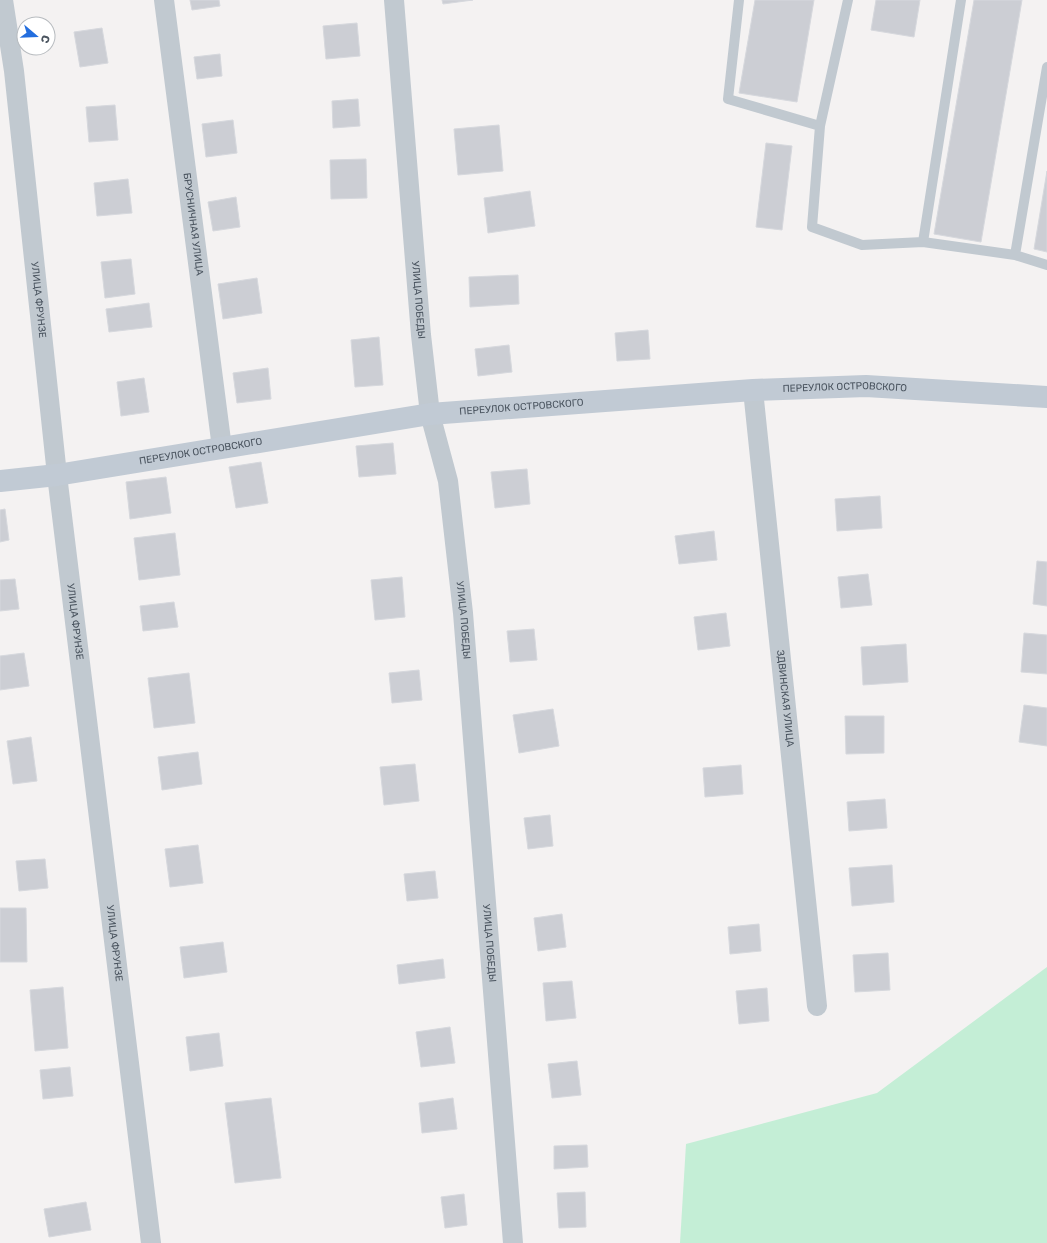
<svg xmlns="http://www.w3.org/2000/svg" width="1047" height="1243" font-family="Rubik,sans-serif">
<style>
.green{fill:#c4eed6}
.building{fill:#ccced4;stroke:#d6d8dd}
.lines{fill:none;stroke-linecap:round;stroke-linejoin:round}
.lane{stroke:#c1c9d0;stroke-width:10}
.street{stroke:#c1c9d0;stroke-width:20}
.secondary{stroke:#c1cad4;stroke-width:22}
.labels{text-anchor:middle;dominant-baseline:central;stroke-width:3;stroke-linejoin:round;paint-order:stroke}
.street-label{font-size:10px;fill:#4a545f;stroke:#fff}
</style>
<rect width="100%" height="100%" fill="#f4f2f2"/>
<path class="green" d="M1047,967V1243H680L686,1144L877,1093Z"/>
<path class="building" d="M190,0H219L220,6L192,10Z
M442,0H473L443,4Z
M755,0H814L797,102L739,93Z
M876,0H920L914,37L871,30Z
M974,0H1022L981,242L934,234Z
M357,23L360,56L326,59L323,26Z
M102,28L108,63L80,67L74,32Z
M220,54L222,76L197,79L194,57Z
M358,99L360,126L333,128L332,101Z
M115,105L118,140L89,142L86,107Z
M233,120L237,153L206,157L202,124Z
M499,125L503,171L458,175L454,129Z
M766,143L792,146L782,230L756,227Z
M366,159L367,198L331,199L330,160Z
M1047,171V252L1034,249Z
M128,179L132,213L97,216L94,183Z
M530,191L535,226L488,233L484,198Z
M236,197L240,227L213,231L208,202Z
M131,259L135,294L105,298L101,262Z
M518,275L519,304L470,307L469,277Z
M257,278L262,313L223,319L218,284Z
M149,303L152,327L109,332L106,309Z
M648,330L650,359L617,361L615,333Z
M379,337L383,385L355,387L351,340Z
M509,345L512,372L478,376L475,349Z
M268,368L271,399L237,403L233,373Z
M144,378L149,412L121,416L117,382Z
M393,443L396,474L359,477L356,446Z
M261,462L268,503L236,508L229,467Z
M527,469L530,504L495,508L491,472Z
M166,477L171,513L130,519L126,482Z
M880,496L882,528L837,531L835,499Z
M5,509L9,540L0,542V510Z
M714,531L717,560L679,564L675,536Z
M175,533L180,575L139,580L134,538Z
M1037,561L1047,562V606L1033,604Z
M868,574L872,605L841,608L838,577Z
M402,577L405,617L375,620L371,580Z
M15,579L19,609L0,611V580Z
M174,602L178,627L143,631L140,606Z
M726,613L730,646L698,650L694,617Z
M534,629L537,660L510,662L507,631Z
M1024,633L1047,635V674L1021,672Z
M906,644L908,682L863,685L861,647Z
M24,653L29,686L0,690V656Z
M419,670L422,700L392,703L389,673Z
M189,673L195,723L154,728L148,678Z
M1024,705L1047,708V746L1019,742Z
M553,709L559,746L519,753L513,715Z
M845,716H884V753L846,754Z
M31,737L37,781L13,784L7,741Z
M198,752L202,784L162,790L158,757Z
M415,764L419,801L384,805L380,767Z
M741,765L743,794L705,797L703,768Z
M885,799L887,828L849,831L847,802Z
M550,815L553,846L528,849L524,818Z
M198,845L203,883L170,887L165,849Z
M45,859L48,888L19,891L16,861Z
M892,865L894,902L852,906L849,868Z
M435,871L438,898L407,901L404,874Z
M0,908H26L27,962H0Z
M562,914L566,947L538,951L534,918Z
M759,924L761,951L730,954L728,927Z
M223,942L227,972L184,978L180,947Z
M888,953L890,990L855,992L853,955Z
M443,959L445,978L399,984L397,965Z
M572,981L576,1018L546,1021L543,983Z
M63,987L68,1048L35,1051L30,990Z
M767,988L769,1021L739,1024L736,991Z
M450,1027L455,1063L421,1067L416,1032Z
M219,1033L223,1066L190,1071L186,1037Z
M577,1061L581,1095L552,1098L548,1064Z
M70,1067L73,1096L43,1099L40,1070Z
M271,1098L281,1178L235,1183L225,1103Z
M453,1098L457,1129L422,1133L419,1103Z
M587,1145L588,1167L554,1169V1146Z
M585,1192L586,1227L559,1228L557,1193Z
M464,1194L467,1225L445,1228L441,1197Z
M86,1202L91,1230L49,1237L44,1209Z"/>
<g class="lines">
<path class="lane" d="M739,0L728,99L820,126
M848,0L820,126L812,227L862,245L923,242L1015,255L1047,265
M923,242L961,0
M1015,255L1047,67"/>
<g class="street">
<path id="s1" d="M3,0L14,71L57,475L151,1243"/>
<path id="s2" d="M164,0L222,448"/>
<path id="s3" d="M394,0L421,335L430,414L448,481L463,613L513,1243"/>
<path id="s4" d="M753,390L817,1006"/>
</g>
<path class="secondary" id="s5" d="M0,481L57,475L430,414L753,390L866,386L1047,397"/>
</g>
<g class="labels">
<g class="street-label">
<text stroke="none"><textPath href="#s2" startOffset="226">БРУСНИЧНАЯ УЛИЦА</textPath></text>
<text stroke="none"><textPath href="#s1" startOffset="302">УЛИЦА ФРУНЗЕ</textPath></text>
<text stroke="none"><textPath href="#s3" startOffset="301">УЛИЦА ПОБЕДЫ</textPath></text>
<text stroke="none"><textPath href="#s5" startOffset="851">ПЕРЕУЛОК ОСТРОВСКОГО</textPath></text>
<text stroke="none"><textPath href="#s5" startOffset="527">ПЕРЕУЛОК ОСТРОВСКОГО</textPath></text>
<text stroke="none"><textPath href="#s5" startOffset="203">ПЕРЕУЛОК ОСТРОВСКОГО</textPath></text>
<text stroke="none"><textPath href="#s3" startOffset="625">УЛИЦА ПОБЕДЫ</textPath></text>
<text stroke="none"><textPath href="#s1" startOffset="626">УЛИЦА ФРУНЗЕ</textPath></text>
<text stroke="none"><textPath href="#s4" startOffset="310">ЗДВИНСКАЯ УЛИЦА</textPath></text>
<text stroke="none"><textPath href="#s1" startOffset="950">УЛИЦА ФРУНЗЕ</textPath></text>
<text stroke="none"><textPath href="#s3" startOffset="949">УЛИЦА ПОБЕДЫ</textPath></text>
</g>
</g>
<g transform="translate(36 36) rotate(109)"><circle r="19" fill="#ffffff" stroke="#b7bbbf"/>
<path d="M0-3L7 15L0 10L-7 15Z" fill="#236ede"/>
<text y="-6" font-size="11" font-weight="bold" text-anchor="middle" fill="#4a545f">С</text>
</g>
</svg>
